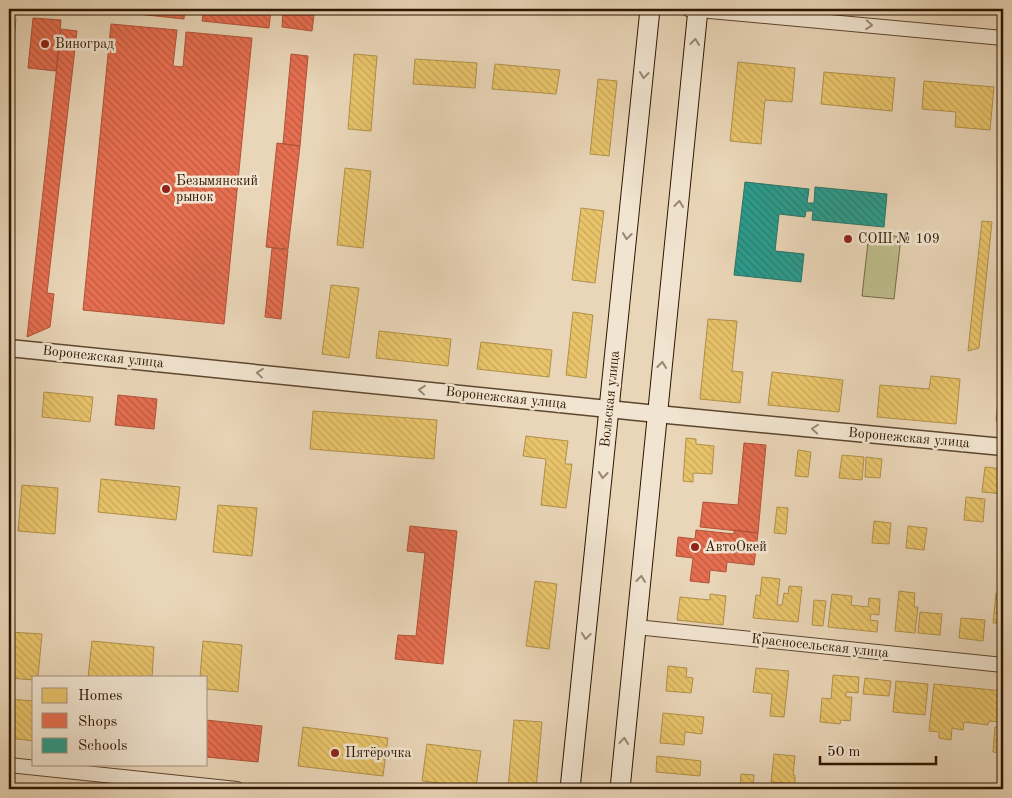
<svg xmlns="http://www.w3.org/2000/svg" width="1012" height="798" font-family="'Old Standard TT',serif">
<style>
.grass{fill:#bdbb8a;stroke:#766845}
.homes{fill:url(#homes-back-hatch);stroke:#b1904a}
.shops{fill:url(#shops-back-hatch);stroke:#b05439}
.schools{fill:url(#schools-back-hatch);stroke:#2b7464}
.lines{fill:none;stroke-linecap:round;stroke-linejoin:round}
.minor-casing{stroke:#5d462e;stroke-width:16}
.tertiary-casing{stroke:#5d462e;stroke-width:19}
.secondary-casing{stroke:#2e1600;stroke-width:21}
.minor{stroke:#f1e4d0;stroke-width:14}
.tertiary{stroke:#f1e4d0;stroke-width:16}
.secondary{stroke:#f1e4d0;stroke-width:19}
.oneway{stroke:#998772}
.poi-dot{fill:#8f2418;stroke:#f1e4d0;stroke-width:2}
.labels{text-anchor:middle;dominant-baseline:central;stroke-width:5;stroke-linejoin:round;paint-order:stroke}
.poi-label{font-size:14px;fill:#2e1600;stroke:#f1e4d0;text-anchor:start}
.street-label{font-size:14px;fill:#2e1600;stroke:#f1e4d0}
</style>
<defs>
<pattern id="homes-back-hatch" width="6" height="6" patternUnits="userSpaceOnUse" patternTransform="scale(1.25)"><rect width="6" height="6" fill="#e9c46a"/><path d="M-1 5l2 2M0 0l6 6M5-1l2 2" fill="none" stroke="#c8a85a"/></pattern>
<pattern id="shops-back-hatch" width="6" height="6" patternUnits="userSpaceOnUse" patternTransform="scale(1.25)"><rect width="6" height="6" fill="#e76f51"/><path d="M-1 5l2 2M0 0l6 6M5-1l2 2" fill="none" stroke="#bc5a41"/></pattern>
<pattern id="schools-back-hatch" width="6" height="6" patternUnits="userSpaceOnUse" patternTransform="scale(1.25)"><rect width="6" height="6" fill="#2a9d8f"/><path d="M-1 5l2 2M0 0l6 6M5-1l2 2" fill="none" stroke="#247f72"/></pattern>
</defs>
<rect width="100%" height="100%" fill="#e9d5b7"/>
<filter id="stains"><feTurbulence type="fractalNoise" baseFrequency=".004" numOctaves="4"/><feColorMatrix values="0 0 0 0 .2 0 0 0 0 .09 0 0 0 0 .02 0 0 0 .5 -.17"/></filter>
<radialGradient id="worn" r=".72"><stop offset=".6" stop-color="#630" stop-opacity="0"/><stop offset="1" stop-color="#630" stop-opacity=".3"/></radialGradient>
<path class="grass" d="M869,233L901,237L894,299L862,296Z"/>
<path class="homes" d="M9,18L16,19L9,97Z
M354,54L377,56L371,131L348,129Z
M415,59L477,63L475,88L413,84Z
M738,62L795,68L792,102L765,100L761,144L730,141Z
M495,64L560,70L556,94L492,89Z
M824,72L895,78L892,111L821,104Z
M598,79L617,81L609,156L590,154Z
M924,81L994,87L990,130L955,127L956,112L922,109Z
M345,168L371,171L363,248L337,245Z
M581,208L604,211L595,283L572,280Z
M982,221L992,222L979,348L968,351Z
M331,285L359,288L349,358L322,354Z
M573,312L593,315L586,378L566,375Z
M708,319L737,321L732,371L743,372L740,403L700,399Z
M379,331L451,339L448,366L376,358Z
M481,342L552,350L549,377L477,369Z
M772,372L843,380L839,412L768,405Z
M931,376L960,379L956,424L877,417L880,385L929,389Z
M1000,376H1003V422L996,421Z
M44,392L93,397L90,422L42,417Z
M313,411L437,420L434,459L310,449Z
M526,436L568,441L565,464H572L566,508L541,505L546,459L523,456Z
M686,438L696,439V444L714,446L712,474L693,473V482L683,481Z
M798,450L811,452L808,477L795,476Z
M842,455L864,457L862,480L839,478Z
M866,457L882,459L880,478L865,477Z
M985,467L1003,469V494L982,492Z
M101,479L180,487L176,520L98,512Z
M22,485L58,488L55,534L18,531Z
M966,497L985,499L983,522L964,520Z
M218,505L257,508L252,556L213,552Z
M777,507L788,508L786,534L774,533Z
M874,521L891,523L889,544L872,543Z
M908,526L927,528L924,550L906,548Z
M762,577L780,579L777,605H782L784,593L788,594L789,586L802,587L798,622L753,618L756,595L760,596Z
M535,581L557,584L549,649L526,646Z
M899,591L915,593L914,607H918L915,633L895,631Z
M996,593L1003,594V623H993Z
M710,594L726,596L723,625L677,620L680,597L710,600Z
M832,594L852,596L851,605L868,607L869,598L880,599L879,615L871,614L870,620L878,621L877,632L828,627Z
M814,600L826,601L823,626L812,625Z
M920,612L942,614L940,635L918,633Z
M961,618L985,620L983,641L959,638Z
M9,632L42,634L38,677H34V680L9,678Z
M92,641L154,647L152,677H88Z
M203,641L242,645L238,692L206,689V677H200Z
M668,666L687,668L686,677L693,678L691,693L666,691Z
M756,668L789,671L784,717L770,716L772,694L753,692Z
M833,675L859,677L858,693L846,692V697H852L850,721L841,720L840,724L820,722L822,698L831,699Z
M865,678L891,681L889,696L863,694Z
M896,681L928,684L925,715L893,712Z
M934,684L1003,691V722L989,721L988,725L964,722L963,730L952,728L951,740L939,738V732L929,731Z
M9,699L34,701V741L9,738Z
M663,713L704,717L702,734L685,732L684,745L660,743Z
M514,720L542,722L536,789L508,788Z
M303,727L388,738L383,776L298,766Z
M995,727L1003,728V753L993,752Z
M427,744L481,751L476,787L422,781Z
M774,754L795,756L793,775H795V784L771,782Z
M657,756L701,761L700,776L656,772Z
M741,774L754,775L753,789H740Z"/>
<path class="shops" d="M100,9H185L184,19L100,10Z
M204,9L271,10L269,28L202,21Z
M283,11L314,15L312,31L282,27Z
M33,18L61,20L56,71L28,68Z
M111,24L177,30L173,66L183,67L186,32L252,38L224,324L83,310Z
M61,29L77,31L47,293L54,294L50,327L27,337Z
M291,54L308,56L300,146L283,144Z
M277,143L300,146L288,249L266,247Z
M272,248L288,250L281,319L265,317Z
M118,395L157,399L154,429L115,425Z
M744,443L766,445L758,533L700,527L703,502L738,505Z
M410,526L457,531L443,664L395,659L398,635L416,636L425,553L407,551Z
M696,530L734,534V530L758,533L754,565L727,562L726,572L710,570L709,583L690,581L693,558L676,556L678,537L695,539Z
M206,720L262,726L258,762L206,757Z"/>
<path class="schools" d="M745,182L809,189L807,203H814L815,187L887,194L884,227L812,220L813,211H806L805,217L779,214L775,251L804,254L801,282L734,275Z"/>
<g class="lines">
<defs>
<path id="minor" d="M688,9L1003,38
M636,627L1003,665
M9,765L237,789"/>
<path id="tertiary" d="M9,348L657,414L1003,447"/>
<path id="secondary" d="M570,789L650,9
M620,789L698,9"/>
</defs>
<use href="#minor" class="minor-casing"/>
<use href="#tertiary" class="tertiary-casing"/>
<use href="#secondary" class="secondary-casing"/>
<use href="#minor" class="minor"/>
<use href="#tertiary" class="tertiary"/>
<use href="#secondary" class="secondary"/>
</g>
<defs><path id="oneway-chevron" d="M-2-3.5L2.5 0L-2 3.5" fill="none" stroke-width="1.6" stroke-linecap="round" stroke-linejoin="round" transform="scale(1.25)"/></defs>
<g class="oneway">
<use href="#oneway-chevron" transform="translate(869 25) rotate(5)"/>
<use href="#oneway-chevron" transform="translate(695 42) rotate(-84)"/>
<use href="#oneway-chevron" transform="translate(644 75) rotate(96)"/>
<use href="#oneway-chevron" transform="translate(679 204) rotate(-84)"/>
<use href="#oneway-chevron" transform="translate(627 236) rotate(96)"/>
<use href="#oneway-chevron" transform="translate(662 365) rotate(-84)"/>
<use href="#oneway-chevron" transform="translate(260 373) rotate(-174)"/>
<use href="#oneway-chevron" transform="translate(422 390) rotate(-174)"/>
<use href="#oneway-chevron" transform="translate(815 429) rotate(-175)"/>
<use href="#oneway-chevron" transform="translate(603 475) rotate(96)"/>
<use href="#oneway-chevron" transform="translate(641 579) rotate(-84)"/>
<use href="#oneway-chevron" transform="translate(586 636) rotate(96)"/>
<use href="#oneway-chevron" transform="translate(624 741) rotate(-84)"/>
</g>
<g class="poi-dot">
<circle cx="45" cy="44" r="5"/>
<circle cx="166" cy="189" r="5"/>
<circle cx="848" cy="239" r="5"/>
<circle cx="695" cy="547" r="5"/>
<circle cx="335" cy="753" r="5"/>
</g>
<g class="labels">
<g class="poi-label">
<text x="55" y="44">Виноград</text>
<text x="176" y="181">Безымянский<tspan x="176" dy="16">рынок</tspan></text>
<text x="858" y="239">СОШ № 109</text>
<text x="705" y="547">АвтоОкей</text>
<text x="345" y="753">Пятёрочка</text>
</g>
<g class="street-label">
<text transform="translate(103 357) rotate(6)">Воронежская улица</text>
<text transform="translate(506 398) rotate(6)">Воронежская улица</text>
<text transform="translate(610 399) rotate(-84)">Вольская улица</text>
<text transform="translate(909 438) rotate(5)">Воронежская улица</text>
<text transform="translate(820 646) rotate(6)">Красносельская улица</text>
</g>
</g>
<rect width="1012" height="798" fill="none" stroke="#e9d5b7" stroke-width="30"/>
<rect x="10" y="10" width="992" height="778" fill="none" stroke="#2e1600" stroke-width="2.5"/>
<rect x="15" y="15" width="982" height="768" fill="none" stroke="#2e1600"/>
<rect x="32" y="676" width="175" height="90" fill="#f1e4d0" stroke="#a3927d"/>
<rect x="42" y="688" width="25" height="15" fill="#e9c46a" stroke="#a3927d"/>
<text x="78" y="700" font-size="15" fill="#2e1600">Homes</text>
<rect x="42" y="713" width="25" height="15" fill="#e76f51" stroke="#a3927d"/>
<text x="78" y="726" font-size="15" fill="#2e1600">Shops</text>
<rect x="42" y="738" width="25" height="15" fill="#2a9d8f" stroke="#a3927d"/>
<text x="78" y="750" font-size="15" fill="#2e1600">Schools</text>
<path d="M820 756v8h116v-8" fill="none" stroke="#2e1600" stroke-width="2.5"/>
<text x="827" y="756" font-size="15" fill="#2e1600" stroke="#f1e4d0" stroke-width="4" paint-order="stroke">50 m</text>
<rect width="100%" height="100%" filter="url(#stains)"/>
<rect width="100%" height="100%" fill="url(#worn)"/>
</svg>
